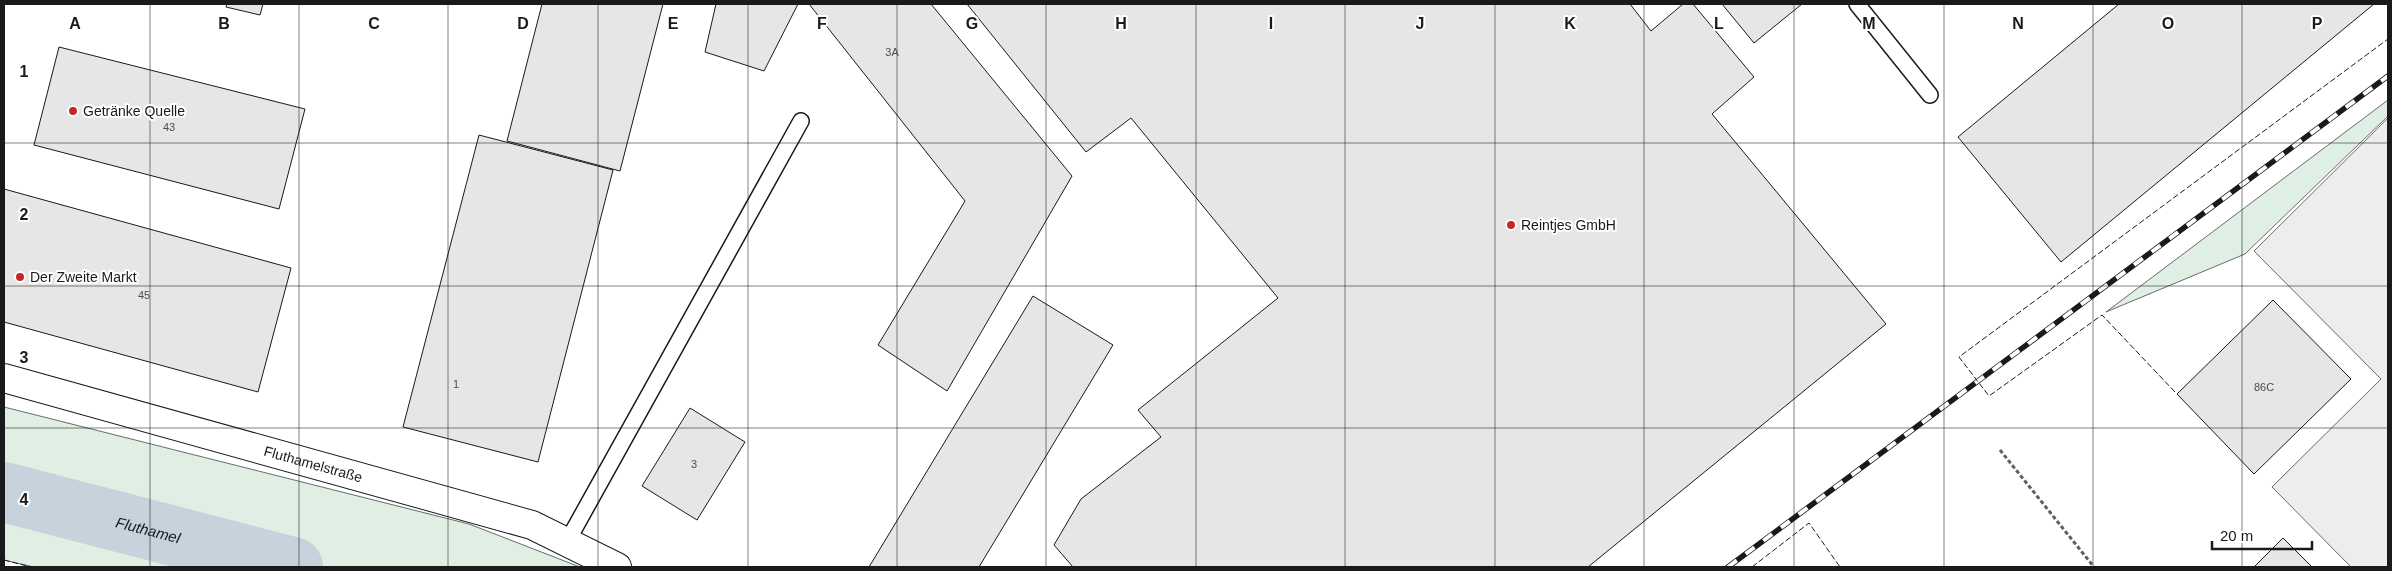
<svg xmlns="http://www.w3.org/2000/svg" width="2392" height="571" font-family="Arial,sans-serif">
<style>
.green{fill:#e0efe3;stroke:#6a6a6a}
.parking{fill:#ededed;stroke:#6a6a6a}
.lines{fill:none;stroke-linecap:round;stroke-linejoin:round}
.river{stroke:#c6d2dc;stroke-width:60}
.building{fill:#e6e6e6;stroke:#1a1a1a}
.lane-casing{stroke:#1a1a1a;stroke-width:18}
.secondary-casing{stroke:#1a1a1a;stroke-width:30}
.path{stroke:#5f5f5f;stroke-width:3;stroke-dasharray:4 2.5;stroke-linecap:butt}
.lane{stroke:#fff;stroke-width:15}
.secondary{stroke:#fff;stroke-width:28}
.rail-casing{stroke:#1a1a1a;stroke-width:5.5}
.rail{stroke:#fff;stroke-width:4;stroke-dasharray:11;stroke-linecap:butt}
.fence{stroke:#1a1a1a;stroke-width:1;stroke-dasharray:6 2.5;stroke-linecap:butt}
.grid{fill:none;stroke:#1a1a1a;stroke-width:1;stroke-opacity:0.55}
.poi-dot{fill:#c62828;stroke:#fff;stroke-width:2}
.labels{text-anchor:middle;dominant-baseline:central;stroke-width:4;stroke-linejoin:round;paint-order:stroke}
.number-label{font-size:11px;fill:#4d4d4d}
.poi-label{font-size:14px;fill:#1a1a1a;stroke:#fff;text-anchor:start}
.street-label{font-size:14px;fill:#1a1a1a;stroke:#fff}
.water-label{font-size:15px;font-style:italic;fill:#1a1a1a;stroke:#fff}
.grid-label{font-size:16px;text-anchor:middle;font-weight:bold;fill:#1a1a1a;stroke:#fff;stroke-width:4;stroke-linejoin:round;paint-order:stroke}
</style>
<rect width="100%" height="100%" fill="#fff"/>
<path class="green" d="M2388,100V116L2245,254L2106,312Z
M4,407L469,524L580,567H34L4,560Z"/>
<path class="parking" d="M2388,118V567H2351L2272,487L2381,379L2254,251Z"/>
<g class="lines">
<path class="river" id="s1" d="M4,492L293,567"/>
</g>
<path class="building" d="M227,4H263L260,15L226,7Z
M542,4H663L620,171L507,141Z
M716,4H798L764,71L705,52Z
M809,4H931L1072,176L947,391L878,345L965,201Z
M967,4H1630L1651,31L1683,4H1693L1754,77L1712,114L1886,324L1588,567H1073L1054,545L1081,499L1161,437L1138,410L1278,298L1131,118L1086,152Z
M1722,4H1802L1754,43Z
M2119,4H2374L2061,262L1958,137Z
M59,47L305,109L279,209L34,145Z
M479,135L613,170L538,462L403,427Z
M4,189L291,268L258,392L4,322Z
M1033,296L1113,345L979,567H869Z
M2273,300L2351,379L2254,474L2177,394Z
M690,408L745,442L697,520L642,486Z
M2283,538L2312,567H2254Z"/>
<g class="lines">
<defs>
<path id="lane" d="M1857,4L1930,95
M567,542L801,121"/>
<g id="secondary">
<path id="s2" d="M4,378L532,525L617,567"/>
</g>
</defs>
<use href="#lane" class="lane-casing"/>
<use href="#secondary" class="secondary-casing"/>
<path class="path" d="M2000,450L2094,567"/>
<use href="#lane" class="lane"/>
<use href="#secondary" class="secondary"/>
<defs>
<path id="rail" d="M1728,567L2388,76"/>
</defs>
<use href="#rail" class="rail-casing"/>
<use href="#rail" class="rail"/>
<path class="fence" d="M2175,392L2102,315L1989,396L1959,357L2388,39
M4,560L31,567
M1752,567L1809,523L1840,567"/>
</g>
<path class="grid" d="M150,4V567M299,4V567M448,4V567M598,4V567M748,4V567M897,4V567M1046,4V567M1196,4V567M1345,4V567M1495,4V567M1644,4V567M1794,4V567M1944,4V567M2093,4V567M2242,4V567M4,143H2388M4,286H2388M4,428H2388"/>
<g class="poi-dot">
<circle cx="73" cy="111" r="5"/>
<circle cx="1511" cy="225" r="5"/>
<circle cx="20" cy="277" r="5"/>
</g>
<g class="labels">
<g class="number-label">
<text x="892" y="52">3A</text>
<text x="169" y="127">43</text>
<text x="144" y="295">45</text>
<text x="456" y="384">1</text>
<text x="2264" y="387">86C</text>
<text x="694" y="464">3</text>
</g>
<g class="poi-label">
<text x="83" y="111">Getränke Quelle</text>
<text x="1521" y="225">Reintjes GmbH</text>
<text x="30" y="277">Der Zweite Markt</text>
</g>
<g class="street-label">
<text stroke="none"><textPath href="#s2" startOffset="321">Fluthamelstraße</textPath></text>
</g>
<g class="water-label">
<text stroke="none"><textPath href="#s1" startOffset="149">Fluthamel</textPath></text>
</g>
</g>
<g class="grid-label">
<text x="75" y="29">A</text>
<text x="224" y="29">B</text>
<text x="374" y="29">C</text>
<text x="523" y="29">D</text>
<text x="673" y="29">E</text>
<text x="822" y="29">F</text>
<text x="972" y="29">G</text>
<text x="1121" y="29">H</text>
<text x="1271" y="29">I</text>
<text x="1420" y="29">J</text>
<text x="1570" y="29">K</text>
<text x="1719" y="29">L</text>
<text x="1869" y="29">M</text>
<text x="2018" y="29">N</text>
<text x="2168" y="29">O</text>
<text x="2317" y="29">P</text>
<text x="24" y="77">1</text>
<text x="24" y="220">2</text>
<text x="24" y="363">3</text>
<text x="24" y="505">4</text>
</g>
<rect width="2392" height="571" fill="none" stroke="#1a1a1a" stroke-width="10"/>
<path d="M2212 541v8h100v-8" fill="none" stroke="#1a1a1a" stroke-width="2.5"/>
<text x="2220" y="541" font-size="15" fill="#1a1a1a" stroke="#ffffff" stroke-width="4" paint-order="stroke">20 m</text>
</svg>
